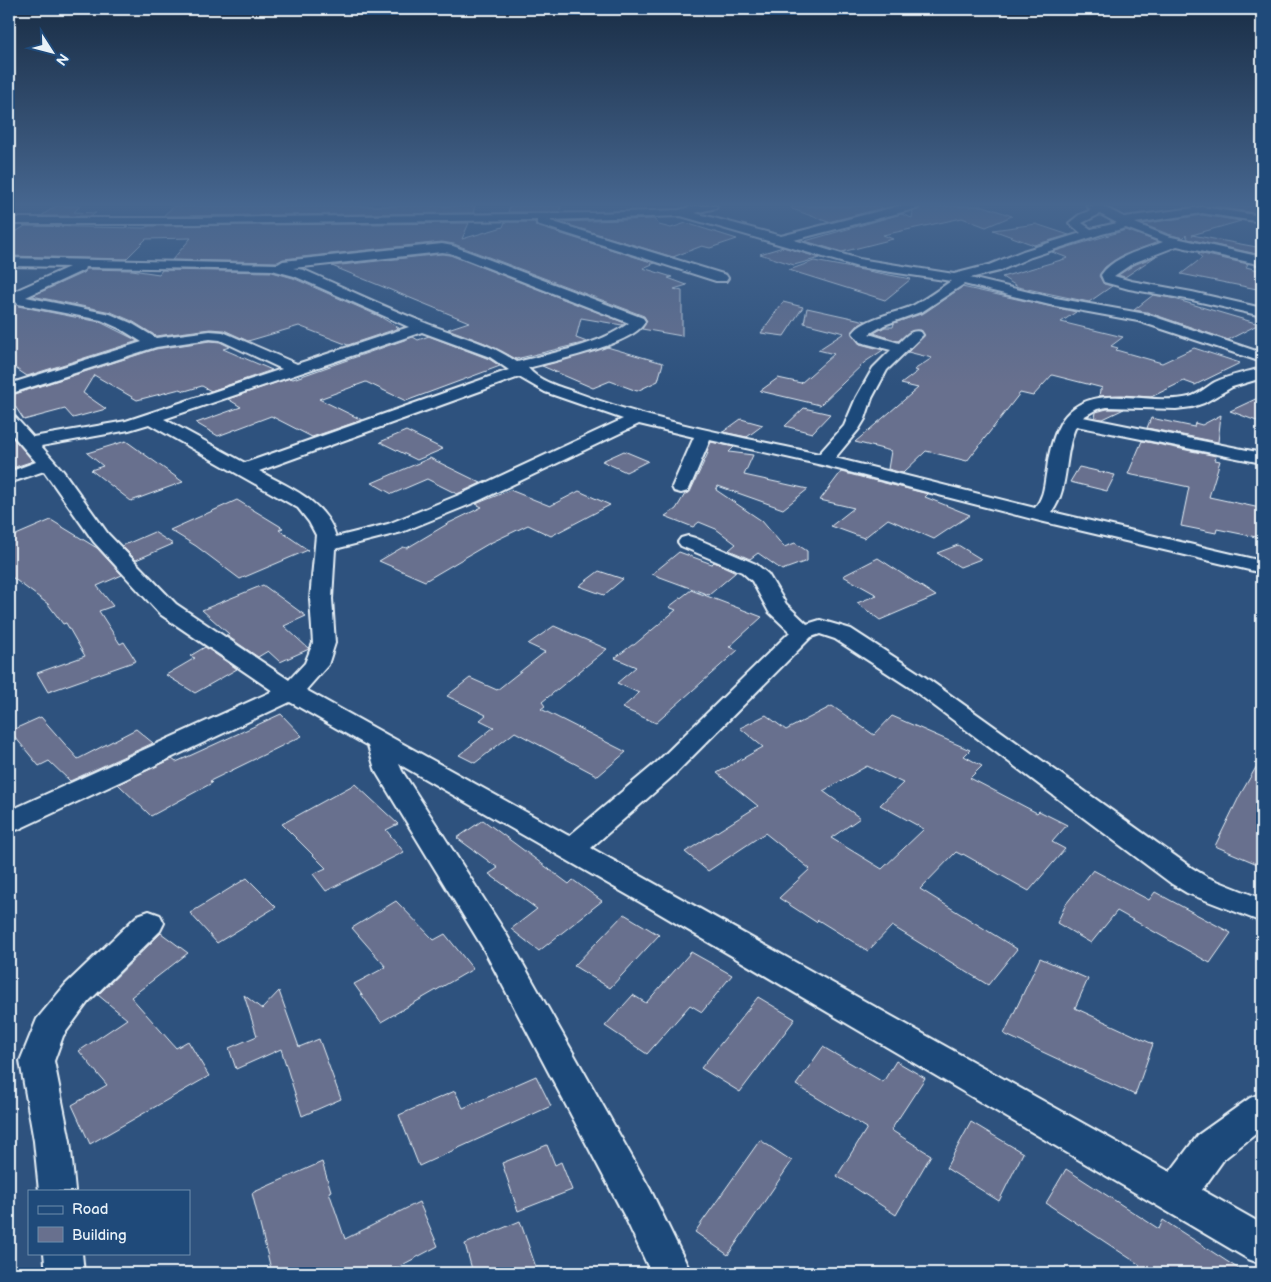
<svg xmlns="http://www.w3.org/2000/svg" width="1271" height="1282" font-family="'Balsamiq Sans',sans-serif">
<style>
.building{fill:#68708e;stroke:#e8f1f8;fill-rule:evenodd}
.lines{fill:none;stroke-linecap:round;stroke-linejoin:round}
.street-casing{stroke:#e8f1f8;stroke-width:4}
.street{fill:#1f4a7a;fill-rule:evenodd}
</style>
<rect width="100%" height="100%" fill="#2e527e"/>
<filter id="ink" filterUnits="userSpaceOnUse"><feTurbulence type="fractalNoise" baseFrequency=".02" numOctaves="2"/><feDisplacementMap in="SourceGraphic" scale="10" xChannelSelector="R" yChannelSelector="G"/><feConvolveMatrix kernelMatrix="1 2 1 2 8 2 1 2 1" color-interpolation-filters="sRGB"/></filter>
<g filter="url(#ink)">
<path class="building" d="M56,206H80L74,212L96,213L90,216H41Z
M174,206H475L473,213L163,216Z
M510,206H561L559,212H508Z
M792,206H878L883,208L828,222L792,209Z
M921,206H984L1012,216L986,227L962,218L883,235L893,239L842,252L805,241L901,214L912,218L913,211L918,210Z
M1211,206H1262V214Z
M1202,215L1241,221L1192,235L1262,248L1257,254L1188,239L1186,235L1183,238L1168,234L1142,224Z
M654,219L659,225L671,228L686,223L737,239L710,248L702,246L673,257L558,222Z
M505,222H535L536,226L655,263L643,268L672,277L668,278L687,285L674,289L682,291V336L642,329L647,321L644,316L454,244L442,242L283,259L278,262L172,260L191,238L146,239L126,259L9,256V236L25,226L145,228L149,226L469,223L462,239L503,227Z
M1036,224L1069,235L1034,245L993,230Z
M1126,230L1158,242L1120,257L1105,267L1099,276L1104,284L1112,286L1089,302L1018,287L1002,277L1068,258L1052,252Z
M783,247L820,258L794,265L760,254Z
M1198,253L1248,264L1246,267L1262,271V290L1181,274L1202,258Z
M442,254L450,255L625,323L622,325L581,318L576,338L587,342L516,359L485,343L448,329L469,322L332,266Z
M1156,256L1125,277L1118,275L1134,265Z
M814,261L911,279L885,300L789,270Z
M86,269L132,270L159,274L162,270L272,272L293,278L379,316L399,328L348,345L299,326L248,341L224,330L210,329L156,336L132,321L111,312L32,296L85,272Z
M962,287L1076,312L1061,322L1123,337L1111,346L1118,348L1116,350L1162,363L1194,348L1240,363L1195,385L1184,381L1151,397L1122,395L1099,396L1100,390L1103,388L1052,375L1033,396L1020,393L967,461L926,451L903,473L888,469L891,451L855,442L918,388L901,384L918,371L914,370L932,358L908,352L924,336L921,330L911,331L898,341L874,333L885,327H893L894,323L924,313Z
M1153,295L1171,298L1259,324L1228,340L1147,312L1134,310Z
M11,299L18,306L100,322L138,341L27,376L9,364V300Z
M783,302L803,307L784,336L761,333Z
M807,308L866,321L857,326L852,334L860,344L883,350L865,362L820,405L760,391L778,378L801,383L834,354L818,350L844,333L804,323Z
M429,336L489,359L500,366L406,401L366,382L319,399L362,420L312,437L271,416L218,436L196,423L241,407L228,399L290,378L293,379L413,337L418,340Z
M210,341L220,342L230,347L223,349L272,370L211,391L202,386L185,391L180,389L137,400L94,375L83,393L106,409L73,418L65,409L24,420L9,397V396L156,349Z
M607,347L663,363L658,381L637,391L610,381L593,388L542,366Z
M1262,396V423L1230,411Z
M804,408L830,414L812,433L785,426Z
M1107,409H1124L1103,419L1095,418L1096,412Z
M1221,415L1218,442L1147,428L1151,418L1194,427L1195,423L1202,425Z
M741,419L763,425L747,437L723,432Z
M406,431L443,449L417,460L380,442Z
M9,435L12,437L33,461L9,469Z
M126,441L183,482L131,501L91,470L103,466L87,453Z
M1142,441L1216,456L1215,460L1220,461L1209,497L1260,508L1256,537L1217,529L1216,533L1181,526L1189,487L1128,474Z
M711,442L734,447L729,452L753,455L744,475L808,489L783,509L718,486L716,490L762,521L784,547L795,543L807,551V561L782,570L758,553L750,559L729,550L736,544L716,529L699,522L693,527L665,516L676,509L685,494L690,492L708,453H706Z
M624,451L648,461L626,472L602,461Z
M430,458L481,483L457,494L427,479L392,494L372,483Z
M1079,467L1115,475L1107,491L1070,482Z
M841,472L928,494L925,497L970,515L934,539L888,519L864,538L831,526L854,508L820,500Z
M510,490L550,506L579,491L610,505L551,536L528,525L488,544L425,581L379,561L403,547L407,548L449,523L482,507L476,504Z
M237,500L283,528L279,530L308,550L240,579L196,546L170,530Z
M51,520L97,548L122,575L97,586L113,606L99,611L120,644L124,642L136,661L48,692L37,673L85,656L66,623L63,624L48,604L9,575V538Z
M154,532L173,544L136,560L122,546Z
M958,545L981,559L960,567L937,553Z
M679,552L712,564L714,562L736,572L709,595L652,574Z
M878,558L936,596L880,620L857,603L877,595L843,576Z
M599,571L623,579L604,595L579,586Z
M263,585L306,616L284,626L309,649L280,662L268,651L258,657L226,635L229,634L202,610Z
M691,590L762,617L729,647L738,650L656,723L622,708L639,693L617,683L636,667L615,658L632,645H634L676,610L669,607Z
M554,626L607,649L542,702L545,706L541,709L626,752L598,776L515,732L475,763L459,755L494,727L480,720L486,715L447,696L470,678L497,690L545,652L528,644Z
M205,647L237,669L195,693L166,675L195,658L190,656Z
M832,706L874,735L892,716L970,750L964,756L982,766L970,778L1037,813L1039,811L1067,825L1052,842L1065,849L1029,891L963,854L962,855L956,852L920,889L1017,949L988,985L892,926L868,951L818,920L816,922L779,898L810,869L765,833L708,871L685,852L758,806L717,773L763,747L740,728L766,715L786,730ZM867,766L903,783L880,805L924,829L882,869L831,838L860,818L823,791Z
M281,714L302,736L210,781L212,783L151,816L118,784L172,759L176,762L185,758Z
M41,717L78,759L136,729L153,743L70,781L49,761L39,766L10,731Z
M1262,757V866L1215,846L1240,795Z
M355,784L398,824L386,830L404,852L326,891L313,874L326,868L282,824Z
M483,820L569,884L573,880L602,901L539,951L511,929L537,909L489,874L498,868L457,838Z
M1093,870L1149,900L1155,892L1231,933L1210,963L1117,911L1091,943L1057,923L1066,904Z
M247,878L276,907L217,943L190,913Z
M396,901L434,940L445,934L473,969L381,1022L354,984L386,967L352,928Z
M624,914L659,935L610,988L574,966Z
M161,933L188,953L131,997L176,1048L188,1041L209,1076L90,1144L72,1105L107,1085L79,1051L127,1019L98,995Z
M691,952L732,975L702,1012L690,1005L647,1054L605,1026L633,995L646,1003Z
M1040,958L1088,979L1075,1008L1153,1044L1135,1095L1004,1034Z
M279,991L299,1047L319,1039L341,1099L302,1116L281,1049L236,1069L229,1048L257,1036L244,995L262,1009Z
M758,997L795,1019L740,1092L701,1068Z
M823,1047L883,1082L896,1061L925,1078L891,1130L931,1155L896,1215L837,1176L867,1128L796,1085Z
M536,1076L551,1106L419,1166L399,1115L455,1091L463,1108Z
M971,1122L1023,1153L999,1201L946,1168Z
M760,1140L792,1161L728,1255L695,1232Z
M547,1145L555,1165L561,1162L572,1190L518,1211L502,1163Z
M322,1162L331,1191L329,1192L345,1239L419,1202L438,1246L387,1273H272L252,1193Z
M1066,1169L1159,1229L1163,1220L1245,1273H1136L1140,1265L1046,1203Z
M520,1221L538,1273H473L465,1244Z"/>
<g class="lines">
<defs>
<path id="street" d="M694,206H717L716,208L695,213L781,236L899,206H919L918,208L794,240L859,259L954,274L989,265L1023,251L1081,233L1069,223L1079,215L1091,210L1087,206H1102L1124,217L1202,207L1262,216V222L1202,213L1135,223L1167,236L1262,257V265L1177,246L1133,263L1114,276L1131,281L1192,292L1262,308V316L1192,300L1129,289L1104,282L1101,275C1114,256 1142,250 1163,242L1126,228L1102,234L1031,257L999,271L970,278L1050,297L1146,314L1262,353V362L1138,321L1050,305L964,284L923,311L884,325L869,334L899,343C906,336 911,329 921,332L923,335L887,370L872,398L865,419L859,429L835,458L1035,508C1045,495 1044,484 1047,469C1049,452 1054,432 1063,419C1092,379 1149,407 1189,397C1198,395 1206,387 1215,382C1230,375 1247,372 1262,368V378L1232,387L1204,403L1192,407L1176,409L1107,407L1097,409L1083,417L1262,453V463L1076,426C1063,454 1070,487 1052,512L1262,561V573L1040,521L822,465L710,440L690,487L688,491L681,493L674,491L672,487L694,437L639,424L478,501L402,532L335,549L332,599L335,643L328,665L306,690L569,836L656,763L790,632L769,612L752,581L742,572L681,546L678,542L681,538L688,536L695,538L756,564L768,574L786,604L807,624L820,620L851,629L925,677L1192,868L1207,877L1262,899V922L1187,893L1172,884L909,687L835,639L820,634L811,637L674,775L591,848L1170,1172L1198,1135L1250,1098L1262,1093V1129L1224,1159L1202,1190L1262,1224V1264L1248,1259L640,902L399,764L402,771L505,932L650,1189L691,1273H651L624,1215L483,948L376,772L368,746L290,702L19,829L9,832V811L273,691L160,614L94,542L44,471L9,483V472L36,462L9,431V416L15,417L33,437L126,421L282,369L220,340L210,339L156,347L9,394V384L142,342L121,329L101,320L18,304L12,298L15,291L69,267L9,266V258L278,264L283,261L442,244L453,246L643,318L645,321C639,343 550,362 528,368C538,381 560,387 575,392C654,422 737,436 819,454L844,426L856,398L873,368L891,350L860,342L853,333C865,317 896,314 914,305C927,298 939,289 951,281L858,267L681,216L547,220L726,275L728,278L726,281H716L537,224V220L194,224H9V218H194L594,213L679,210ZM1100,214L1117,223L1091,229L1082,223ZM442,252L450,253L629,323C598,346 554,352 517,362C489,343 459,336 428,324C386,308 345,288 304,270L293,268ZM85,267L272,270L294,276L409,327L297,364L223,332L210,331L156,338L131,323L110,314L26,297L84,270ZM422,332L490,357L509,370L245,463L164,419ZM519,377L545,392L623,419L464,493L388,524L336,537C326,501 288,487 259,471ZM149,424L298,508L309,522L316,535L310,599L313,643L305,663L289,680L176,604L108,534L63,471L41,446L129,430Z
M149,911L160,915L164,923L160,931L88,1002L63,1036L54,1061L70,1141L75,1191H39L34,1141L20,1061L37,1019L66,984L138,915Z
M44,1253H82L84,1273H46Z"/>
</defs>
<use href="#street" class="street-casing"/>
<use href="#street" class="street"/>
</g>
</g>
<linearGradient id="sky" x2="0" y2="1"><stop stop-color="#192d45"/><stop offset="0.53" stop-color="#46668f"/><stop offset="1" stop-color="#46668f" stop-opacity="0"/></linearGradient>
<rect width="1271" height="386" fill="url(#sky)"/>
<rect width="1271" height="1282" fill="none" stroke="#1f4a7a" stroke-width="30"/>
<rect x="15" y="15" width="1241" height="1252" fill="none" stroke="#e8f1f8" stroke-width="2" filter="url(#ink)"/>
<rect x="28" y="1190" width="162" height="65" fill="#1f4a7a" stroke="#6f8dac"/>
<rect x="38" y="1206" width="25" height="8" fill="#1f4a7a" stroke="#6f8dac"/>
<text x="72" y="1214" font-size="15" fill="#e8f1f8">Road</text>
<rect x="38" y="1227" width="25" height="15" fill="#68708e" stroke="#6f8dac"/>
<text x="72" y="1240" font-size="15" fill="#e8f1f8">Building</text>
<g transform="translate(52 52) rotate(126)" stroke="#1f4a7a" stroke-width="4" paint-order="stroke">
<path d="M0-4L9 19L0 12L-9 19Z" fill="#e8f1f8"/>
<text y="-8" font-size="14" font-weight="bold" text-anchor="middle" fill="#e8f1f8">N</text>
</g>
</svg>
